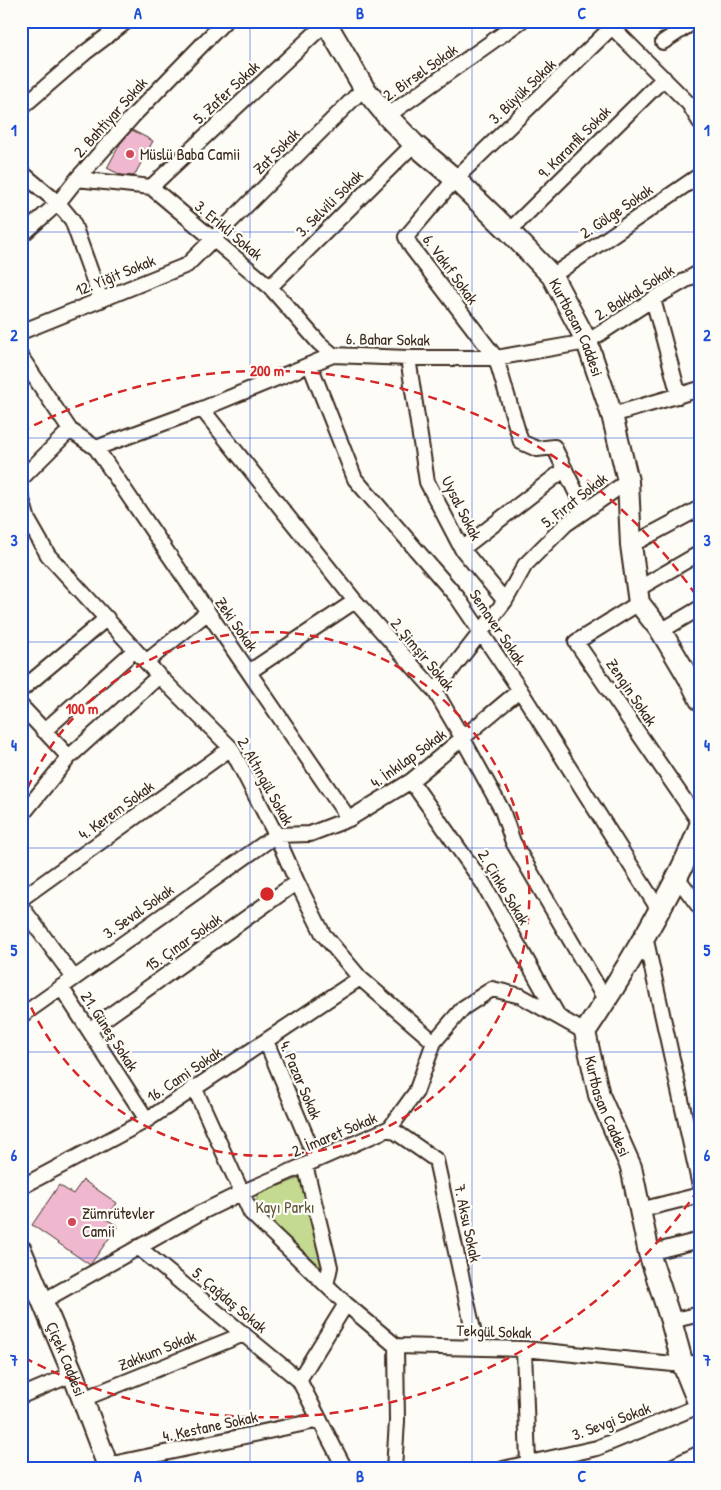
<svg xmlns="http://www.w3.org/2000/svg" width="721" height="1490" font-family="'Patrick Hand',sans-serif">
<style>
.green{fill:#c3da90;stroke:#7f8257}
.building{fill:#efb8cf;stroke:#3b2a1e}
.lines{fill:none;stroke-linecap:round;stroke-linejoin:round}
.street-casing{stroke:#3b2a1e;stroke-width:18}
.secondary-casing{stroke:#3b2a1e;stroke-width:24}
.street{stroke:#fdfcf7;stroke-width:14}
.secondary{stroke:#fdfcf7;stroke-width:20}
.grid{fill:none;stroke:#1d4ed8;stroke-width:1;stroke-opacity:0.55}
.ring{fill:none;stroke:#d62828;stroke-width:2.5;stroke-dasharray:9 6}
.poi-dot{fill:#d1495b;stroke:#fdfcf7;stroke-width:2}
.labels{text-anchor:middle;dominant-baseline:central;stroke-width:4.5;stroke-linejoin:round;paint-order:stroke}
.street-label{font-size:16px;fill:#3b2a1e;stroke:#fdfcf7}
.poi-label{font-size:16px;fill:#3b2a1e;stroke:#fdfcf7;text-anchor:start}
.park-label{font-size:16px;fill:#5d563a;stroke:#fdfcf7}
.centre{fill:#d62828;stroke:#fdfcf7;stroke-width:2.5}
.ring-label{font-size:15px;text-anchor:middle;font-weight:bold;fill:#d62828;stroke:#fdfcf7;stroke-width:4.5;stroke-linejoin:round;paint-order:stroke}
.neatline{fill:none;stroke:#1d4ed8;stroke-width:2}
.grid-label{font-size:16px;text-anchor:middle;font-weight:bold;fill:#1d4ed8}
</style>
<rect width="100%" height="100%" fill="#fdfcf7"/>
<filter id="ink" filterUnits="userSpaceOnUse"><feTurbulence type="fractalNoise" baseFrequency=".02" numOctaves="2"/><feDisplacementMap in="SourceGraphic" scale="10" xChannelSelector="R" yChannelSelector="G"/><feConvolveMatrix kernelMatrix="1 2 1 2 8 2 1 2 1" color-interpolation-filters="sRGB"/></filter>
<g filter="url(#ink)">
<path class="green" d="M300,1178L323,1269L255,1207L258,1194Z"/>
<path class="building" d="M132,130L153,141L134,176L121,175L107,168L120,144Z
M83,1180L117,1203L106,1219L118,1226L90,1265L32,1225L59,1185L73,1194Z"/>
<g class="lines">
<defs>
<path id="street" d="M607,22L689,104L700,122
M663,42L695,21
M21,108L86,52L127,21
M387,116L521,21
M21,172L58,203L72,220L101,300
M77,179L151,187L270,287L319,343L333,355
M151,187L328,21
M509,231L664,78
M21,236L58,203L77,179L133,116L225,21
M552,276L700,175
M270,287L414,144
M653,299L679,396
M21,332L187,265L364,88
M21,357L70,430L96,448L202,409L333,355L408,358H496L587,342L653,299L700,272
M408,358L427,482L462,549L505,601
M310,365L355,479L457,597L520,690L659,910
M202,409L355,601L435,691L463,739L502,810L513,842L606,1001
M612,415L700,389
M96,448L349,819
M21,479L70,430
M21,496L28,520L48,555L159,676L231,748L276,835L297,882L323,934L360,978L434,1042
M585,511L554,447L537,449L521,442L496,358L412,248L406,237L455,179L612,27
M631,545L700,508
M462,549L565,469
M636,590L700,553
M639,603L576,642L700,823
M661,631L700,608
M146,662L208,612
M249,672L355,601
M21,690L107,618
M435,691L505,601L525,565L566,524L628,481
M21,706L69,757
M44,731L135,650
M411,781L483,883L558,1016
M21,816L69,757L159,676
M677,877L700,908
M21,899L231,748
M21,906L74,978
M645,936L700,1186
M61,987L147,1120
M21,1016L276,835L310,834L349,819L411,781L520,690
M89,1030L297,882
M266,1041L316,1160
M194,1087L251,1213L346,1304L396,1346L524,1349L683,1365L700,1362
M390,1128L436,1160L477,1348
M305,1165L330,1267L326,1285
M21,1187L147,1120L360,978
M640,1210L700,1195
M138,1247L299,1380L345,1469
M649,1253L700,1240
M43,1301L198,1214L241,1193L390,1128L416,1092L434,1042L463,1008L492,989L521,996L585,1032
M671,1321L700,1314
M524,1349L528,1463
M299,1380L346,1304
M21,1396L73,1374
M83,1399L244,1334
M108,1465L320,1420
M394,1469L397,1421L396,1346
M503,1469L597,1448L699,1406
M667,1469L700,1453"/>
<g id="secondary">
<path id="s1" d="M325,21L364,88L387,116L414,144L455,179L509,231L552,276L587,342L612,415L628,481L631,545L639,603L661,631L690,680L700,700"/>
<path id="s2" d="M700,825C691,851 679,874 666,898C641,944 614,989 585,1032L599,1095L631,1167L649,1253L671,1321L683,1365L700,1407"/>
<path id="s3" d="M21,1250L73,1374L109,1469"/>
</g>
</defs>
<use href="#street" class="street-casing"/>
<use href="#secondary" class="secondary-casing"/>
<use href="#street" class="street"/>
<use href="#secondary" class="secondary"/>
</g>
</g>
<path class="grid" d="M250,21V1469M472,21V1469M21,232H700M21,438H700M21,642H700M21,848H700M21,1052H700M21,1258H700"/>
<g class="ring">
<path d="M22 802A262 262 0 1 1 22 986"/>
<path d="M698 1190A523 523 0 0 1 21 1356M21 432A523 523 0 0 1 698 598"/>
</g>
<g class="poi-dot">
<circle cx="130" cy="154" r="5"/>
<circle cx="72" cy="1222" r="5"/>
</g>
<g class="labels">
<g class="street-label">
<text transform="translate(420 72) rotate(-35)">2. Birsel Sokak</text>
<text transform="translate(522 91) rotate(-44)">3. Büyük Sokak</text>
<text transform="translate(226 92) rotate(-43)">5. Zafer Sokak</text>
<text transform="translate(110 117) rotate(-48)">2. Bahtiyar Sokak</text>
<text transform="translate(574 142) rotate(-45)">9. Karanfil Sokak</text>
<text transform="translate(276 151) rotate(-45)">Zat Sokak</text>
<text transform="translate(329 203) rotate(-45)">3. Selvili Sokak</text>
<text transform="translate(616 211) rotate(-34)">2. Gölge Sokak</text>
<text transform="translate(229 230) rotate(40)">3. Erikli Sokak</text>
<text transform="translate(451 269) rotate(54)">6. Vakıf Sokak</text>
<text transform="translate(115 275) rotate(-22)">12. Yiğit Sokak</text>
<text transform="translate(634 292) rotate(-32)">2. Bakkal Sokak</text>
<text stroke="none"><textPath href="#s1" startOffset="401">Kurtbasan Caddesi</textPath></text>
<text transform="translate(388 339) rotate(1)">6. Bahar Sokak</text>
<text transform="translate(574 500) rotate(-38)">5. Fırat Sokak</text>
<text transform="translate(462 508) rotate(63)">Uysal Sokak</text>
<text transform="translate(237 624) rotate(55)">Zeki Sokak</text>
<text transform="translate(498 627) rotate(56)">Semaver Sokak</text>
<text transform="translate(423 654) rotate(50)">2. Şimşir Sokak</text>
<text transform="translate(632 692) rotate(56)">Zengin Sokak</text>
<text transform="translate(408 758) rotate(-36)">4. İnkılap Sokak</text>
<text transform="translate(266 781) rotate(61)">2. Altıngül Sokak</text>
<text transform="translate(116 810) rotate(-36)">4. Kerem Sokak</text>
<text transform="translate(504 887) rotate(59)">2. Çinko Sokak</text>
<text transform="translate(138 911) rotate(-35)">3. Seval Sokak</text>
<text transform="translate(183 942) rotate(-35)">15. Çınar Sokak</text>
<text transform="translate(110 1031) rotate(57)">21. Güneş Sokak</text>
<text transform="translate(184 1074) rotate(-34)">16. Cami Sokak</text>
<text transform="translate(301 1080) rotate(67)">4. Pazar Sokak</text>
<text stroke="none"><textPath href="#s2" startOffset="315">Kurtbasan Caddesi</textPath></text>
<text transform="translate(334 1134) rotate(-23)">2. İmaret Sokak</text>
<text transform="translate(468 1223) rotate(78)">7. Aksu Sokak</text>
<text transform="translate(230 1300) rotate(40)">5. Çağdaş Sokak</text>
<text transform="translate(494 1331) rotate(2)">Tekgül Sokak</text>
<text transform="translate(157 1350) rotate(-22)">Zakkum Sokak</text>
<text stroke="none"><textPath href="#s3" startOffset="118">Çiçek Caddesi</textPath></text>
<text transform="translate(611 1421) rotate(-20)">3. Sevgi Sokak</text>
<text transform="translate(210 1426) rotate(-12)">4. Kestane Sokak</text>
</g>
<g class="poi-label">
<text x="140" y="154">Müslü Baba Camii</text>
<text x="82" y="1213">Zümrütevler<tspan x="82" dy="18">Camii</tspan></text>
</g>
<g class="park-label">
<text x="285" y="1207">Kayı Parkı</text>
</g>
</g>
<circle cx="267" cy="894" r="8" class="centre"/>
<g class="ring-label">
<text x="267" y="376">200 m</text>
<text x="82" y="714">100 m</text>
</g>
<rect width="721" height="1490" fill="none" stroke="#fdfcf7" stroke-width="55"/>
<rect x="28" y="28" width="666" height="1434" class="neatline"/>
<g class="grid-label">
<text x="138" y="19">A</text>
<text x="360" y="19">B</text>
<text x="582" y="19">C</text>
<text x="14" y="136">1</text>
<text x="707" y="136">1</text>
<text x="14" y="341">2</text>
<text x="707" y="341">2</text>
<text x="14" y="546">3</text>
<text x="707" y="546">3</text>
<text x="14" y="751">4</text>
<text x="707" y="751">4</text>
<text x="14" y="956">5</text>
<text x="707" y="956">5</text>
<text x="14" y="1161">6</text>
<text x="707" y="1161">6</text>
<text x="14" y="1366">7</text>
<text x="707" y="1366">7</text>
<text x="138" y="1482">A</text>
<text x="360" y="1482">B</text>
<text x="582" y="1482">C</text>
</g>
</svg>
